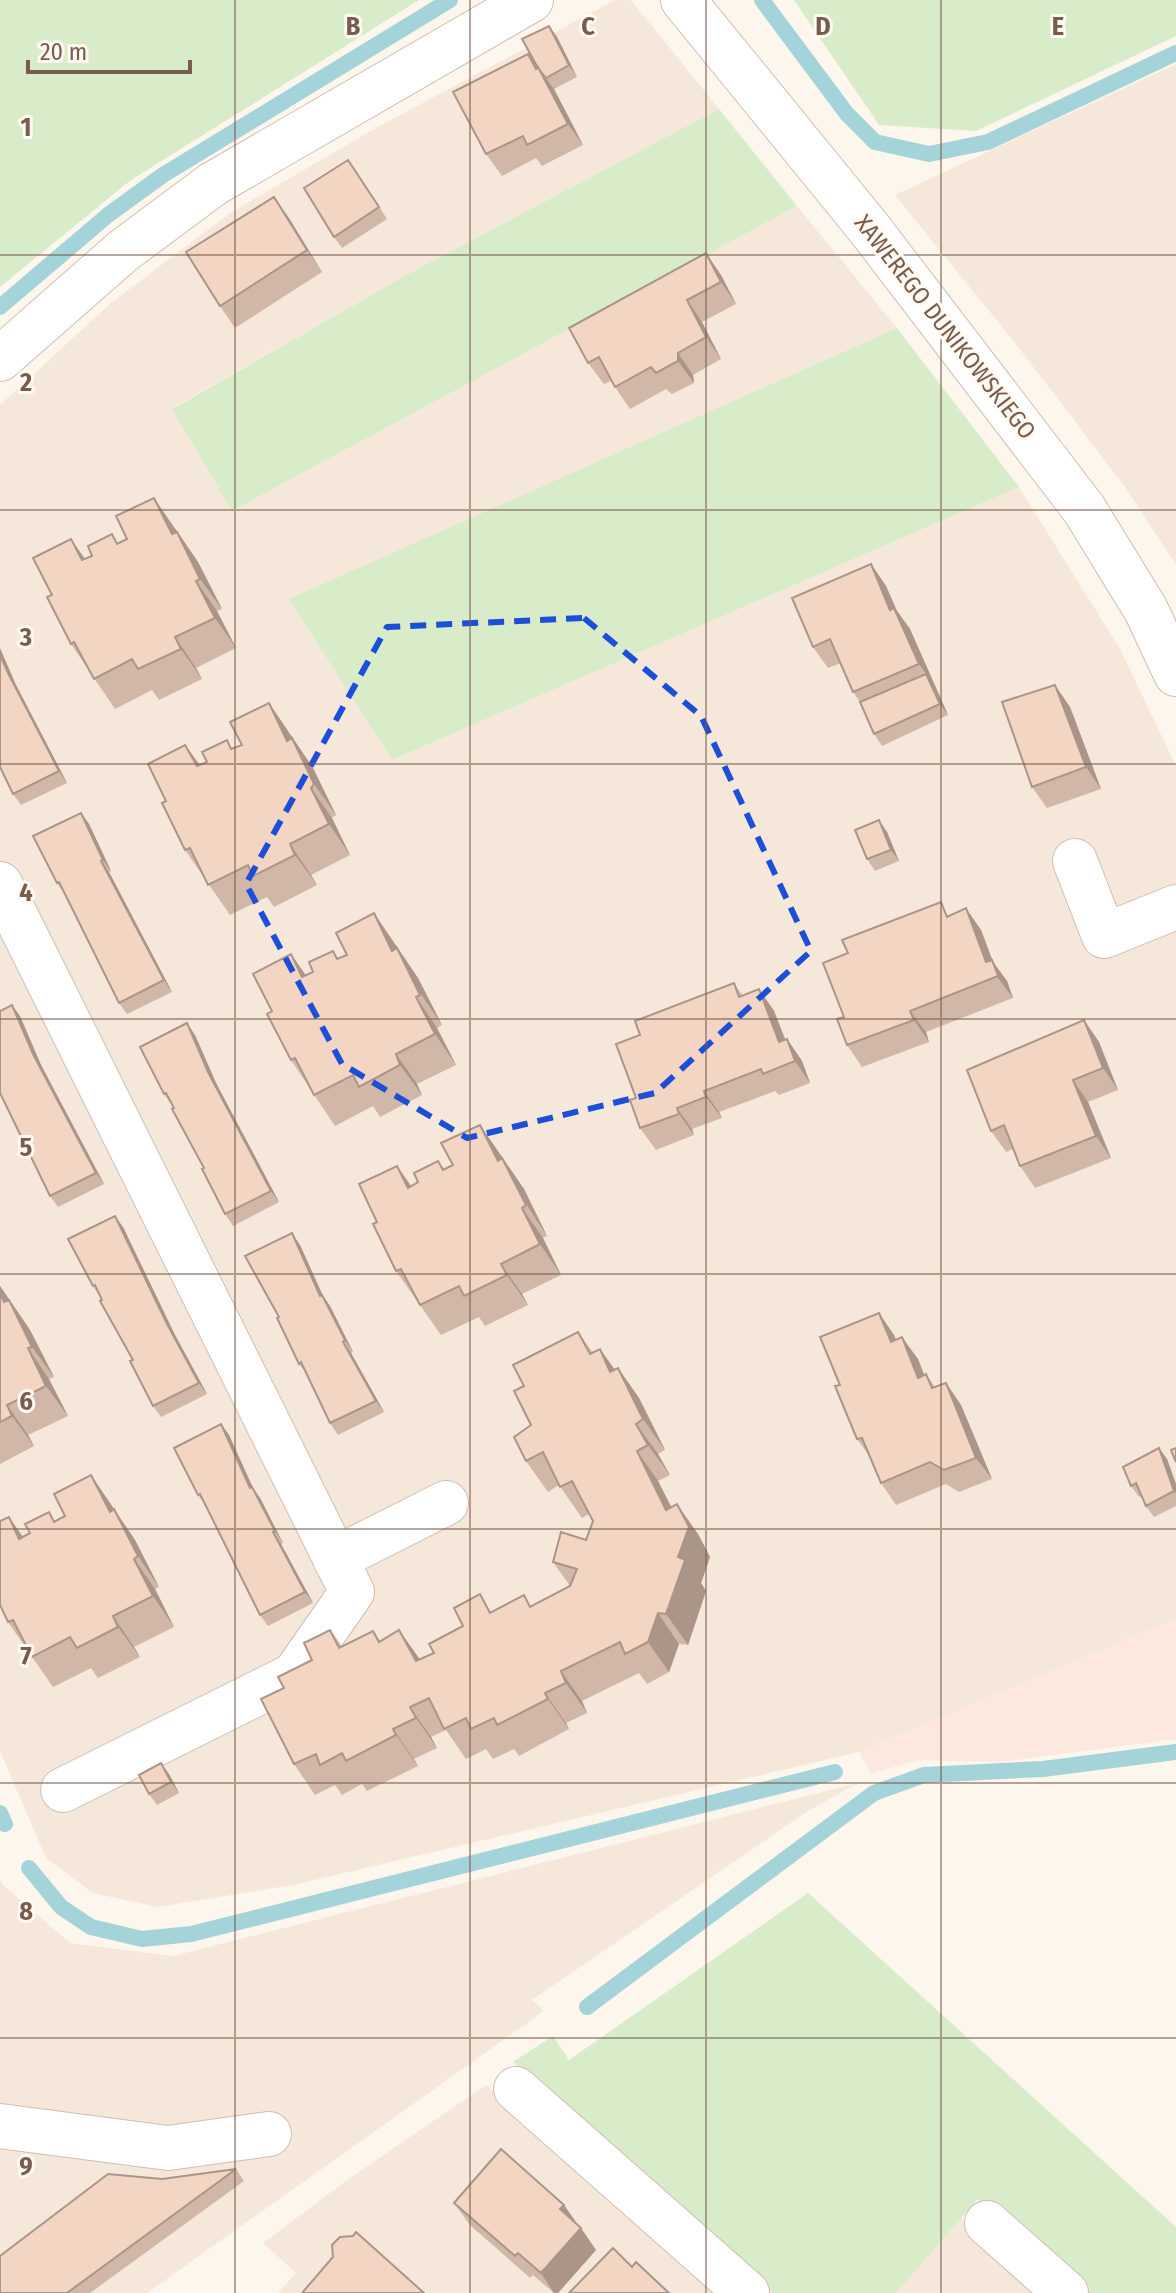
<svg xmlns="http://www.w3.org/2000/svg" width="1176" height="2293" font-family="'Fira Sans Condensed',sans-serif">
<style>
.residential{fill:#f5e8da}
.commercial{fill:#fde8e0}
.green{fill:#d8ecc9}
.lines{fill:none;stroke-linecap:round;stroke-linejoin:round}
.stream{stroke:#a5d3da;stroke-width:16}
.minor-casing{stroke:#d1beb0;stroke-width:46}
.minor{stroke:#fff;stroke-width:44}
.wall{fill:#d1b7a8}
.shaded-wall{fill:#aa9588}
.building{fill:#f3d5c3;stroke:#aa9588;stroke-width:2}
.marked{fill:none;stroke:#1d4ed8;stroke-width:6;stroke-dasharray:16 10;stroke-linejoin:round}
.grid{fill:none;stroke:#7a5c4d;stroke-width:2;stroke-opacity:0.55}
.labels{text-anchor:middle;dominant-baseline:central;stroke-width:6;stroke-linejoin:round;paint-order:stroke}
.street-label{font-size:24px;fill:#7a5c4d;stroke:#fffaf3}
.grid-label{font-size:26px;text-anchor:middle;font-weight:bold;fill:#7a5c4d;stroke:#fffaf3;stroke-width:6;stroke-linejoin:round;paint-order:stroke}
</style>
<rect width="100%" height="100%" fill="#fdf6ec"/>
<path class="residential" d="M615,0H631L719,109L408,274L172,408L232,511L797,206L897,328L290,599L392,760L1019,487L1120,649L1176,766V1619L859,1752L293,1885L158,1907L93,1893L46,1858L0,1751V405L111,303L230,213L374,129Z
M1176,64V565L1125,487L1015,343L895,195Z
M858,1783L808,1811L532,2000L544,2011L147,2293H0V1879L2,1884L70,1943L173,1956Z
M486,2085L719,2293H278L296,2273L263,2243L347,2180Z
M961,2218L1046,2293H896Z"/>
<path class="commercial" d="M1176,1619V1739L1001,1762L918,1760L871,1774L859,1752Z"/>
<path class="green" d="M0,0H419L131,180L0,287Z
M794,0H1176V36L976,131L879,125Z
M719,109L797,206L232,511L172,409L408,274Z
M897,328L1019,487L392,760L289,599Z
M808,1893L1176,2227V2293H1084L978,2199L896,2293H772L513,2062L553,2036L569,2060Z"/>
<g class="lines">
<path class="stream" d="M762,0L847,114L875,142L929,154L988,142L1176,53
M0,307L108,215L163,175L450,0
M0,1813L5,1824
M29,1868L61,1907L91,1927L142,1939L191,1934L835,1772
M587,2007L874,1793L924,1775L1043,1769L1176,1752"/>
<defs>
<path id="minor" d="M683,0L868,227L1084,509L1146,610L1176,674
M0,359L123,251L213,184L531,0
M1075,861L1104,936L1176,907
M0,884L352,1592L294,1675L63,1790
M335,1559L446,1503
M516,2089L747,2293
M0,2126L168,2148L269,2134
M987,2223L1066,2293"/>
</defs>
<use href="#minor" class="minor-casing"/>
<use href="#minor" class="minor"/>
</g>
<path class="wall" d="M549,26L557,37L577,77L554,89L583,145L542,166L536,158L502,176L486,154L538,68Z
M356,171L387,219L342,248L334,237Z
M274,197L322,272L235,328L220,306Z
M721,275L736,304L702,322L721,359L693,375L694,383L672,394L666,389L630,409L611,381L604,384L588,363Z
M175,528L198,562L222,609L217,611L236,648L196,668L202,679L159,700L152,690L115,709L71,644L52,595L85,559L118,543Z
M871,564L886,586L897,611L910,629L948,715L882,746L874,734L860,702L853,692L841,663L828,668L813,647Z
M16,685L67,783L21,805L13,794Z
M269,703L313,768L336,815L332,818L350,855L311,875L317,885L274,907L267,897L230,915L185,850L166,801L185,745L200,765L207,762L227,740L232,749L242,745Z
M1070,707L1101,789L1047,808L1032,787Z
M81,813L89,824L111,871L109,872L172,992L127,1014L119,1003L65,894L57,883Z
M887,832L899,861L875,871L867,859Z
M950,915L981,930L993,962L1007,981L1013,998L926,1032L929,1042L862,1067L847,1045L844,1017Z
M395,944L418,978L442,1025L437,1028L456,1065L417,1084L422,1095L380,1117L373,1106L335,1126L291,1060V954L306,975L338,959Z
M734,983L743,996L759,989L774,1011L785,1040L787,1039L802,1061L810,1083L779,1095L775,1091L719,1112L722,1118L692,1129L694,1135L656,1150L640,1128L636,1098L640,1035Z
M20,1016L41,1065L104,1184L58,1207L50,1196Z
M1084,1020L1099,1042L1118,1090L1088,1102L1111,1158L1035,1188L1020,1166L1013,1149L1006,1152L991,1131Z
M195,1035L216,1083L279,1202L233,1226L225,1214L204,1168L172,1105L164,1094Z
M480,1125L524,1189L547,1236L543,1238L561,1275L522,1294L528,1305L485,1326L479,1317L441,1335L396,1271L377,1222L397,1166L411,1186L418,1182L438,1161L444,1169L453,1165Z
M123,1227L175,1335L207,1394L161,1417L153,1406L133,1360L102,1300L93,1286Z
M300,1245L323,1296L330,1306L353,1352L351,1353L384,1412L338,1435L330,1423L307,1374L299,1364L279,1317Z
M0,1286L30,1330L54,1377L49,1379L68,1416L28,1435L34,1446L0,1464Z
M879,1313L896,1339L918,1359L924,1375L926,1374L935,1387L946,1383L961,1405L992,1479L959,1492L946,1484L896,1505L881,1483L871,1458L857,1439L840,1385Z
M578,1332L593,1353L600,1349L615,1370L618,1368L639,1398L665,1450L658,1454L670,1475L658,1481L671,1507L698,1534L710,1557L701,1583L706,1591L688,1645L679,1644L669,1672L647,1684L639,1673L582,1701L587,1713L566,1723L569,1729L519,1756L514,1749L493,1759L486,1749L466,1759L446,1730L431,1737L437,1748L414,1759L418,1766L367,1791L362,1784L342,1795L335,1785L315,1795L294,1764L284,1688L312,1660L330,1630L342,1646L373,1631L380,1641L399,1630L420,1660L434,1653L492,1612L531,1606L570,1586L553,1562L586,1540L593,1521L589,1514L582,1518L559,1485L548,1492L526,1461L531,1425L524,1386Z
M221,1424L229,1435L253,1488L260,1498L283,1543L281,1544L313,1603L268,1626L260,1615L206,1506L198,1495Z
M1159,1448L1167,1459L1176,1484V1506L1154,1517L1146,1506L1142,1496L1139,1497L1131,1486Z
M91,1475L135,1540L159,1587L155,1589L174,1627L134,1647L140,1657L98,1678L91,1668L53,1687L8,1622L23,1537L65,1516Z
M169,1774L179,1793L157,1805L149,1794Z
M236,2169L244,2181L90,2293H0L162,2179Z
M454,2203L564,2205L596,2250L558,2293H554L533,2275L530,2278L470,2225Z"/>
<path class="shaded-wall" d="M549,26L557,37L577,77L569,65Z
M528,54L554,89L583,145L568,124L544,79Z
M274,197L289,218L322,272L307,250Z
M706,253L721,275L736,304L721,282Z
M687,300L702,322L721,359L706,337Z
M678,353L693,375L694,383L678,361Z
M154,498L198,562L222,609L200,579L172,534Z
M71,539L92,569L82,560Z
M871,564L886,586L897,611L910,629L948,715L940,704L926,674L919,664L890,610Z
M196,581L217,611L236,648L215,618Z
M175,637L196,668L202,679L181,649Z
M0,648L16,685L67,783L59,771L8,673L0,655Z
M1055,685L1070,707L1101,789L1086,767Z
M269,703L313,768L336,815L314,784L287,741Z
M185,745L207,775L197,766Z
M311,788L332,818L350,855L329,824Z
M81,813L89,824L111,871L103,860Z
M879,820L887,832L899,861L891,850Z
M290,844L311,875L317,885L295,855Z
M101,861L109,872L172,992L164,980Z
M966,908L981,930L993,962L1007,981L1013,998L986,962Z
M374,913L418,978L442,1025L392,951Z
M291,954L312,985L302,977Z
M759,989L774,1011L795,1064L779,1042Z
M416,997L437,1028L456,1065L435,1034Z
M12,1005L20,1016L41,1065L104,1184L96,1173L33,1054Z
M910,1011L926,1032L929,1042L914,1020Z
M1084,1020L1099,1042L1118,1090L1103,1068Z
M187,1023L195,1035L216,1083L279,1202L271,1191L208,1072Z
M787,1039L802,1061L810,1083L795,1061Z
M396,1054L417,1084L422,1095L400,1065Z
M1073,1080L1088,1102L1111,1158L1096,1136Z
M704,1091L719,1112L722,1118L706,1097Z
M677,1108L692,1129L694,1135L679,1114Z
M480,1125L524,1189L547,1236L498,1161Z
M397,1166L418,1196L408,1188Z
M522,1208L543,1238L561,1275L540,1244Z
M115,1216L123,1227L175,1335L207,1394L199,1383L167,1324Z
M292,1233L300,1245L323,1296L330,1306L353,1352L345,1340L320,1296Z
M501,1264L522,1294L528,1305L507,1275Z
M0,1286L30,1330L54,1377L32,1347L4,1302L0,1293Z
M879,1313L894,1335L906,1364L891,1342Z
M902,1337L918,1359L934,1400L918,1378Z
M343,1342L351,1353L384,1412L376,1401Z
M28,1348L49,1379L68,1416L46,1386Z
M600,1349L622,1380L610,1372Z
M618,1368L639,1398L665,1450L643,1419Z
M946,1383L961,1405L992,1479L976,1458Z
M7,1405L28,1435L34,1446L12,1416Z
M221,1424L229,1435L253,1488L260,1498L283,1543L275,1531L250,1488Z
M636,1424L658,1454L670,1475L648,1445Z
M1159,1448L1167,1459L1176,1484V1494Z
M637,1451L658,1481L686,1536L677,1504L698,1534L710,1557L701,1583L706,1591L688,1645L666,1614L678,1557L666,1510Z
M91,1475L135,1540L159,1587L138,1556L110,1512Z
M9,1517L30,1547L19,1539Z
M273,1532L281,1544L313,1603L305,1592Z
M134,1559L155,1589L174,1627L153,1596Z
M658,1613L679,1644L669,1672L648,1642Z
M113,1616L134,1647L140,1657L118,1627Z
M399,1630L421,1661H416Z
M561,1671L582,1701L587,1713L566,1683Z
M545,1693L566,1723L569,1729L548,1699Z
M410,1707L431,1737L437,1748L416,1718Z
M393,1729L414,1759L418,1766L396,1735Z
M161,1763L169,1774L179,1793L171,1782Z
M564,2205L579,2227L560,2209Z
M581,2228L596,2250L558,2293H554L541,2273Z"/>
<path class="building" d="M549,26L569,65L546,78L538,68L522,39Z
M528,54L536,69L538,67L568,124L527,145L523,136L486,154L453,92Z
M348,160L379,207L334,237L304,188Z
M274,197L307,250L220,306L186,252Z
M706,253L721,282L687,300L706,337L678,353V361L656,373L651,367L615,387L599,357L588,363L569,328Z
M154,498L172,534L177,532L200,579L196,581L215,618L175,637L181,649L138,669L132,659L94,679L74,642L71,644L47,597L52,595L33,558L71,539L82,560L92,556L88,546L112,534L117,544L127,539L116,516Z
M871,564L890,610L894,608L919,664L853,692L830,639L813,647L792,598Z
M0,655L8,673L59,771L13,794L0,767Z
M926,674L940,704L874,734L860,702Z
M1055,685L1086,767L1032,787L1002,702Z
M269,703L287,741L292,738L314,784L311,788L329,824L290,844L295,855L253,876L248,865L208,885L190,848L185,850L162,803L166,801L148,764L185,745L197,766L207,762L202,752L227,740L231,749L242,745L230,722Z
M81,813L103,860L101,861L164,980L119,1003L59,882L57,883L33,836Z
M879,820L891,850L867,859L855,830Z
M941,902L947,917L966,908L986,962L992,960L998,976L910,1011L914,1020L847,1045L837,1019L844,1017L823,963L848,953L842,940Z
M374,913L392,951L397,948L420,995L416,997L435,1034L396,1054L400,1065L359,1087L353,1075L314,1095L295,1058L291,1060L267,1014L272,1011L253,974L291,954L302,977L313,972L309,962L333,951L337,959L347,955L336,933Z
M734,983L739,997L759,989L779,1042L787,1039L795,1061L763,1074L761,1069L704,1091L706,1097L677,1108L679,1114L640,1128L630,1100L636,1098L616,1044L640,1035L635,1021Z
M12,1005L33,1054L96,1173L50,1196L0,1093V1011Z
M1084,1020L1103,1068L1073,1080L1096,1136L1020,1166L1004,1125L991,1131L967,1070Z
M187,1023L208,1072L271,1191L225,1214L202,1169L204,1168L172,1109L174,1108L166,1093L164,1094L140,1047Z
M480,1125L498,1161L502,1158L526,1205L522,1208L540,1244L501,1264L507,1275L464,1296L459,1286L420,1305L401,1269L396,1271L373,1224L377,1222L359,1184L397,1166L408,1188L418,1182L414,1173L438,1161L443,1170L453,1165L441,1143Z
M115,1216L167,1324L199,1383L153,1406L130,1361L133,1360L100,1301L102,1300L95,1285L93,1286L68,1239Z
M292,1233L320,1296L322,1295L345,1340L343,1342L376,1401L330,1423L301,1362L299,1364L277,1318L279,1317L245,1256Z
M0,1293L4,1302L9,1300L32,1347L28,1348L46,1386L7,1405L12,1416L0,1422Z
M879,1313L891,1342L902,1337L918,1378L926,1374L932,1388L946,1383L976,1458L944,1470L930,1462L881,1483L862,1438L857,1439L835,1386L840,1385L820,1337Z
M578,1332L590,1354L600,1349L610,1372L618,1368L643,1419L636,1424L648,1445L637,1451L666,1510L677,1504L689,1527L678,1557L685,1560L666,1614L658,1613L648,1642L625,1654L620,1642L561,1671L566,1683L545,1693L548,1699L497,1725L494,1718L471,1729L466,1718L444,1729L429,1698L410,1707L416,1718L393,1729L396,1735L346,1761L342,1753L320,1765L316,1754L294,1764L261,1699L284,1688L278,1677L312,1660L304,1643L330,1630L339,1648L373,1631L379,1642L399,1630L416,1661L434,1653L429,1644L463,1626L454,1608L480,1594L490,1613L524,1595L530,1607L570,1586L577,1569L553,1562L561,1532L586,1540L593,1521L572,1481L560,1487L543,1452L526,1461L514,1437L531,1425L514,1391L524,1386L513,1365Z
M221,1424L250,1488L252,1487L275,1531L273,1532L305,1592L260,1615L200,1494L198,1495L174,1448Z
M1159,1448L1174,1491L1146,1506L1136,1483L1131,1486L1123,1467Z
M1176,1448V1462L1171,1450Z
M91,1475L110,1512L114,1509L138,1556L134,1559L153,1596L113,1616L118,1627L77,1648L70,1637L32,1657L13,1620L8,1622L0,1605V1521L9,1517L19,1539L30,1533L25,1524L49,1512L54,1522L65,1516L54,1494Z
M161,1763L171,1782L149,1794L139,1775Z
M501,2149L564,2205L560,2209L581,2228L541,2273L518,2253L515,2256L454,2203Z
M236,2169L67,2293H0V2256L108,2174L162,2179Z
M356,2232L424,2293H302L333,2257L332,2245L340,2237L353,2236Z
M613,2248L632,2267L636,2262L669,2293H569Z"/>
<path class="marked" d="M584,618L701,716L811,951L655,1093L467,1138L342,1064L246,884L387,627Z"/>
<path class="grid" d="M235,0V2293M470,0V2293M706,0V2293M941,0V2293M0,255H1176M0,510H1176M0,764H1176M0,1019H1176M0,1274H1176M0,1529H1176M0,1783H1176M0,2038H1176"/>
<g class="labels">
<g class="street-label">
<text transform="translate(945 327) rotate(52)">XAWEREGO DUNIKOWSKIEGO</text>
</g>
</g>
<g class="grid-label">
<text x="353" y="35">B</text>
<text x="588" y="35">C</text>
<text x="823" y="35">D</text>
<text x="1058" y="35">E</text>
<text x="26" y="136">1</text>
<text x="26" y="391">2</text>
<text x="26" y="646">3</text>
<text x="26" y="901">4</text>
<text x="26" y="1156">5</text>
<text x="26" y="1410">6</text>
<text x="26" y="1665">7</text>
<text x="26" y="1920">8</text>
<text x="26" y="2175">9</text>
</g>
<path d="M28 60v12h162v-12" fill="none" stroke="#7a5c4d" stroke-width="4"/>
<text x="40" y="60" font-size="24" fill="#7a5c4d" stroke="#fffaf3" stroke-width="6" paint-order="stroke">20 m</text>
</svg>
